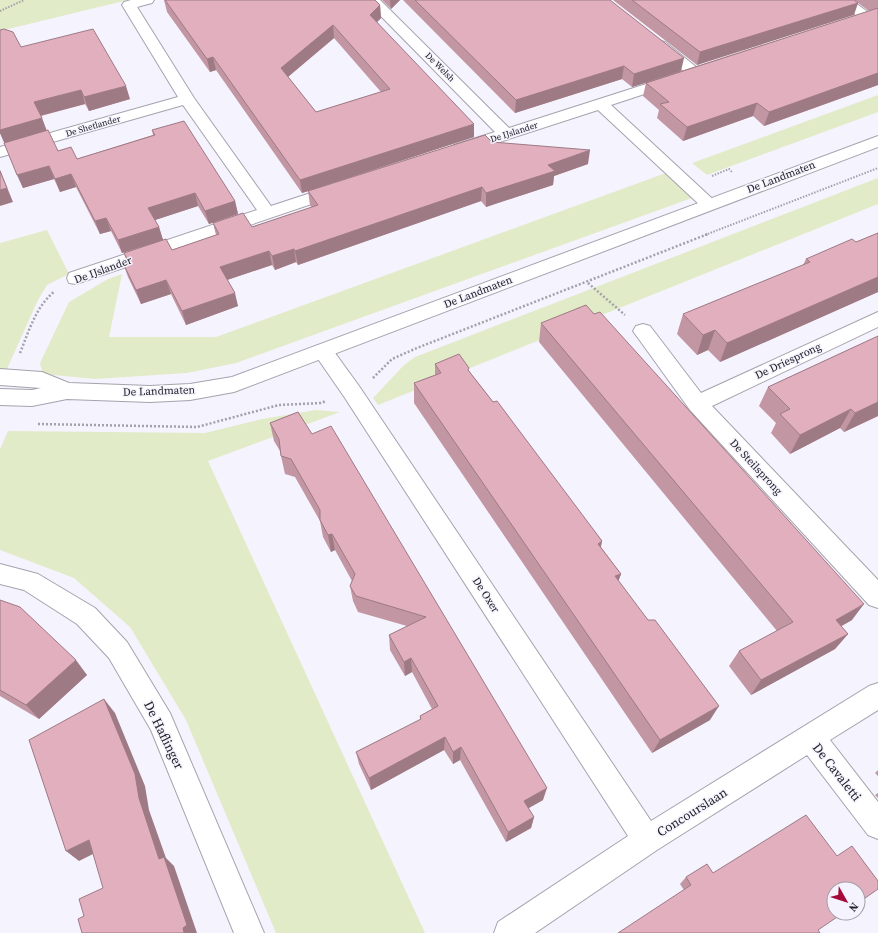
<svg xmlns="http://www.w3.org/2000/svg" width="878" height="933" font-family="'Source Serif 4',serif">
<style>
.green{fill:#e2ebc8}
.lines{fill:none;stroke-linecap:round;stroke-linejoin:round}
.minor-casing{stroke:#a5a3ad;stroke-width:2}
.tertiary-casing{stroke:#a5a3ad;stroke-width:2}
.path-far1{stroke:#a3a1aa;stroke-width:2;stroke-dasharray:1.5 1.5;stroke-linecap:butt}
.path{stroke:#a3a1aa;stroke-width:2.5;stroke-dasharray:2 2;stroke-linecap:butt}
.minor{fill:#fff;fill-rule:evenodd}
.tertiary{fill:#fff;fill-rule:evenodd}
.wall{fill:#c296a3;fill-rule:evenodd}
.shaded-wall{fill:#9e7a85}
.building{fill:#e1afbe;stroke:#9e7a85;fill-rule:evenodd}
.labels{text-anchor:middle;dominant-baseline:central;stroke-width:3;stroke-linejoin:round;paint-order:stroke}
.far-street-label{font-size:9px;fill:#222125;stroke:#f5f3fe}
.street-label{font-size:11px;fill:#222125;stroke:#f5f3fe}
.near-street-label{font-size:13px;fill:#222125;stroke:#f5f3fe}
</style>
<rect width="100%" height="100%" fill="#f5f3fe"/>
<path class="green" d="M0,0H128L0,31Z
M878,95V112L707,175L692,163Z
M666,173L692,198L236,363L187,373L95,379L43,374L40,363L69,302L108,279L122,274L109,337H216Z
M878,178V204L378,405L373,398L404,365L415,357Z
M47,230L69,274L47,285L38,300L6,371L0,370V243Z
M316,410L340,412L208,461L425,933H276L186,720L130,627L74,578L0,550V449L8,431L205,433L262,419Z"/>
<g class="lines">
<defs>
<path id="minor" d="M131,0H154L152,3L137,7L194,98L271,206L338,184L344,185L347,189L344,193L76,284L69,283L67,278L69,273L257,210L183,105L0,157V147L178,97L122,5L124,2Z
M365,0H380L509,128L668,77H678L681,80L678,83L611,105L718,204L715,208L709,210L703,208L598,110L466,153L460,154L454,153L452,149L454,145L495,132Z
M834,0H851L875,17L873,20L847,28L842,27L840,24L842,21L857,16Z
M660,41L665,42L700,70L703,73L700,76H690L655,48L653,45L655,42Z
M878,312V327L712,406L878,580V608L869,605L690,410L633,331L636,326L643,324L650,326L701,393Z
M323,344L330,346L359,386L651,821L869,686L878,683V710L830,740L878,802V839L868,835L807,755L657,850L535,933H494L498,922L628,836L345,398L316,356L313,351L316,346Z
M0,564L38,574L95,608L127,642L170,713L264,933H234L151,730L109,658L77,624L24,590L0,584Z"/>
<path id="tertiary" d="M878,136V147L234,392L190,400L150,402L67,399L32,406L0,405V389L32,390L41,388L0,385V369L42,372L69,383L150,386L190,384L232,377Z"/>
</defs>
<use href="#minor" class="minor-casing"/>
<use href="#tertiary" class="tertiary-casing"/>
<path class="path-far1" d="M0,11L24,0
M712,176L729,169L732,172
M705,235L878,168"/>
<path class="path" d="M588,283L625,315
M20,353C29,331 36,306 55,291
M373,378L392,359L417,348L708,234
M38,424L197,427L279,405L321,403L326,401"/>
<use href="#minor" class="minor"/>
<use href="#tertiary" class="tertiary"/>
</g>
<path class="wall" d="M164,0H375L380,5L381,18L377,22L474,137L302,193L216,70L210,72L167,12ZM334,38L381,92L316,112L288,77Z
M382,0H400L391,9Z
M403,0H610L681,71L869,11L858,3L697,65L613,0H854L855,1V0H878V85L764,126L753,116L683,141L657,118L659,110L643,96L646,83L632,87L622,79L515,113Z
M21,47L130,99L89,111L85,104L41,116L47,131L58,151L77,159L153,135L152,130L235,201L238,214L209,224L198,206L155,220L159,227L163,240L122,253L111,231L100,234L76,187L60,192L54,179L23,188L0,133Z
M492,142L588,164L554,176L553,185L486,207L481,201L298,265L296,262L275,270L272,265L227,280L238,306L186,325L171,294L141,304L128,277L123,263L127,262L124,253L172,250L216,235L213,223L252,227L312,208L310,205L308,191Z
M878,233V292L720,362L708,350L697,355L677,334L683,314L803,265L806,259L856,242Z
M541,323L852,620L841,626L848,634L835,649L751,695L729,666L739,651L777,631L539,342Z
M878,336V416L844,432L840,428L790,454L771,433L776,423L759,406L768,387Z
M435,364L469,371L602,541L601,547L621,574L618,581L710,720L652,753L414,403V383L435,375Z
M298,412L543,800L528,808L534,817L531,828L506,842L460,760L453,764L444,750L371,790L359,764L356,752L420,720V716L432,709L412,672L405,676L390,650L389,635L407,626L358,612L353,601L350,586L352,581L335,550L331,552L323,537L320,521L295,477L285,474L281,456L280,451L274,441L270,423Z
M0,600L87,675L39,719L0,696Z
M878,770V776L875,773Z
M878,793V798L875,795Z
M713,873L818,930L684,890L680,884L686,877Z"/>
<path class="shaded-wall" d="M390,0H400L391,9Z
M858,3L854,15L697,65L700,52Z
M380,5L381,18L371,28L370,15Z
M333,25L334,38L283,81L281,68Z
M213,57L216,70L210,72L207,59Z
M684,58L681,71L632,87L634,74Z
M624,66L622,79L515,113L516,100Z
M878,73V85L764,126L769,112Z
M126,86L130,99L89,111L84,97Z
M81,90L85,104L39,116L34,102Z
M757,103L753,116L683,141L687,127Z
M42,118L47,132L5,144L0,133V130Z
M474,124V137L302,193L300,180Z
M590,150L588,164L554,176L553,185L486,207V193L548,165Z
M49,166L54,179L23,188L17,175Z
M0,170L13,202L0,206Z
M71,174L76,187L60,192L55,179Z
M482,187L481,201L298,265L295,251Z
M195,193L198,206L152,221L148,208Z
M235,201L238,214L209,224L205,211Z
M106,218L111,231L100,234L95,221Z
M159,227L163,240L122,253L118,240Z
M294,249L296,262L275,270L272,256Z
M269,251L272,265L224,281L220,267Z
M878,277V292L720,362L727,343Z
M166,280L171,294L141,304L136,290Z
M235,293L238,306L186,325L182,311Z
M715,330L708,350L697,355L703,335Z
M878,402V416L844,432L855,413Z
M851,409L840,428L790,454L800,435Z
M332,534L335,550L331,552L328,535Z
M602,541L598,558V544Z
M621,574L615,590V576Z
M864,604L852,620L824,636L836,620Z
M848,634L835,649L751,695L761,680Z
M411,658L412,672L405,676L404,662Z
M76,660L87,675L39,719L26,705Z
M104,699L115,713L145,786L149,810L166,858L174,866L197,933H184Z
M719,706L710,720L652,753L660,740Z
M445,737L444,750L371,790L369,778Z
M461,747L460,760L453,764V752Z
M547,788L543,800L522,812L524,801Z
M534,817L531,828L506,842L508,832Z
M89,840L101,850L79,861L66,851Z"/>
<path class="building" d="M165,0H375L380,5L370,15L474,124L300,180L213,57L207,59ZM333,25L390,89L316,112L281,68Z
M415,0H610L684,58L634,74L624,66L516,100Z
M632,0H854L858,3L700,52Z
M878,8V73L769,112L757,103L687,127L660,104L669,102L646,83Z
M4,29L13,32L21,47L93,29L126,86L84,97L81,90L34,102L42,118L0,130V30Z
M184,121L235,201L205,211L195,193L148,208L159,227L118,240L106,218L95,221L71,174L55,179L49,166L17,175L4,143L48,130L58,151L71,147L77,159L155,135L152,130Z
M485,135L492,142L590,150L548,165L555,171L486,193L482,187L295,251L294,249L272,256L269,251L220,267L235,293L182,311L166,280L136,290L123,263L128,261L124,253L166,239L172,250L219,234L213,223L243,213L252,227L318,205L308,191Z
M0,171L7,188L0,190Z
M878,233V277L727,343L715,330L703,335L683,314L810,262L806,259L852,239L856,242Z
M586,305L594,314L600,312L864,604L836,620L848,634L761,680L739,651L793,622L541,323Z
M878,336V402L855,413L851,409L800,435L780,414L790,409L768,387Z
M459,354L469,368L468,370L493,402L497,401L602,541L598,544L621,574L615,576L648,620H655L719,706L660,740L414,383L441,373L435,364Z
M298,412L312,434L331,426L547,788L524,801L534,817L508,832L461,747L453,752L445,737L369,778L356,752L421,719L420,716L438,706L411,658L404,662L389,635L426,617L356,596L350,586L355,574L332,534L328,535L320,520V510L291,459L281,456L279,439L270,423Z
M0,600L20,607L76,660L26,705L0,690Z
M104,699L135,774L139,798L159,859L164,857L187,925L183,928L184,933H82L78,919L84,916L79,899L103,888L89,840L66,851L29,740Z
M806,815L837,856L852,846L878,881V889L858,903V889H834V913H843L818,930L820,933H618L691,885L686,877L707,864L713,873Z"/>
<g class="labels">
<g class="far-street-label">
<text transform="translate(440 67) rotate(45)">De Welsh</text>
<text transform="translate(93 126) rotate(-16)">De Shetlander</text>
<text transform="translate(514 132) rotate(-18)">De IJslander</text>
</g>
<g class="street-label">
<text transform="translate(781 177) rotate(-21)">De Landmaten</text>
<text transform="translate(103 270) rotate(-20)">De IJslander</text>
<text transform="translate(478 292) rotate(-21)">De Landmaten</text>
<text transform="translate(788 361) rotate(-25)">De Driesprong</text>
<text transform="translate(159 391) rotate(-2)">De Landmaten</text>
<text transform="translate(756 467) rotate(47)">De Steilsprong</text>
<text transform="translate(486 595) rotate(57)">De Oxer</text>
</g>
<g class="near-street-label">
<text transform="translate(164 735) rotate(64)">De Haflinger</text>
<text transform="translate(837 772) rotate(52)">De Cavaletti</text>
<text transform="translate(692 812) rotate(-32)">Concourslaan</text>
</g>
</g>
<g transform="translate(846 901) rotate(129)"><circle r="19" fill="#f5f3fe" stroke="#a19fa7"/>
<path d="M0-3L7 15L0 10L-7 15Z" fill="#a5093a"/>
<text y="-6" font-size="11" font-weight="bold" text-anchor="middle" fill="#222125">N</text>
</g>
</svg>
